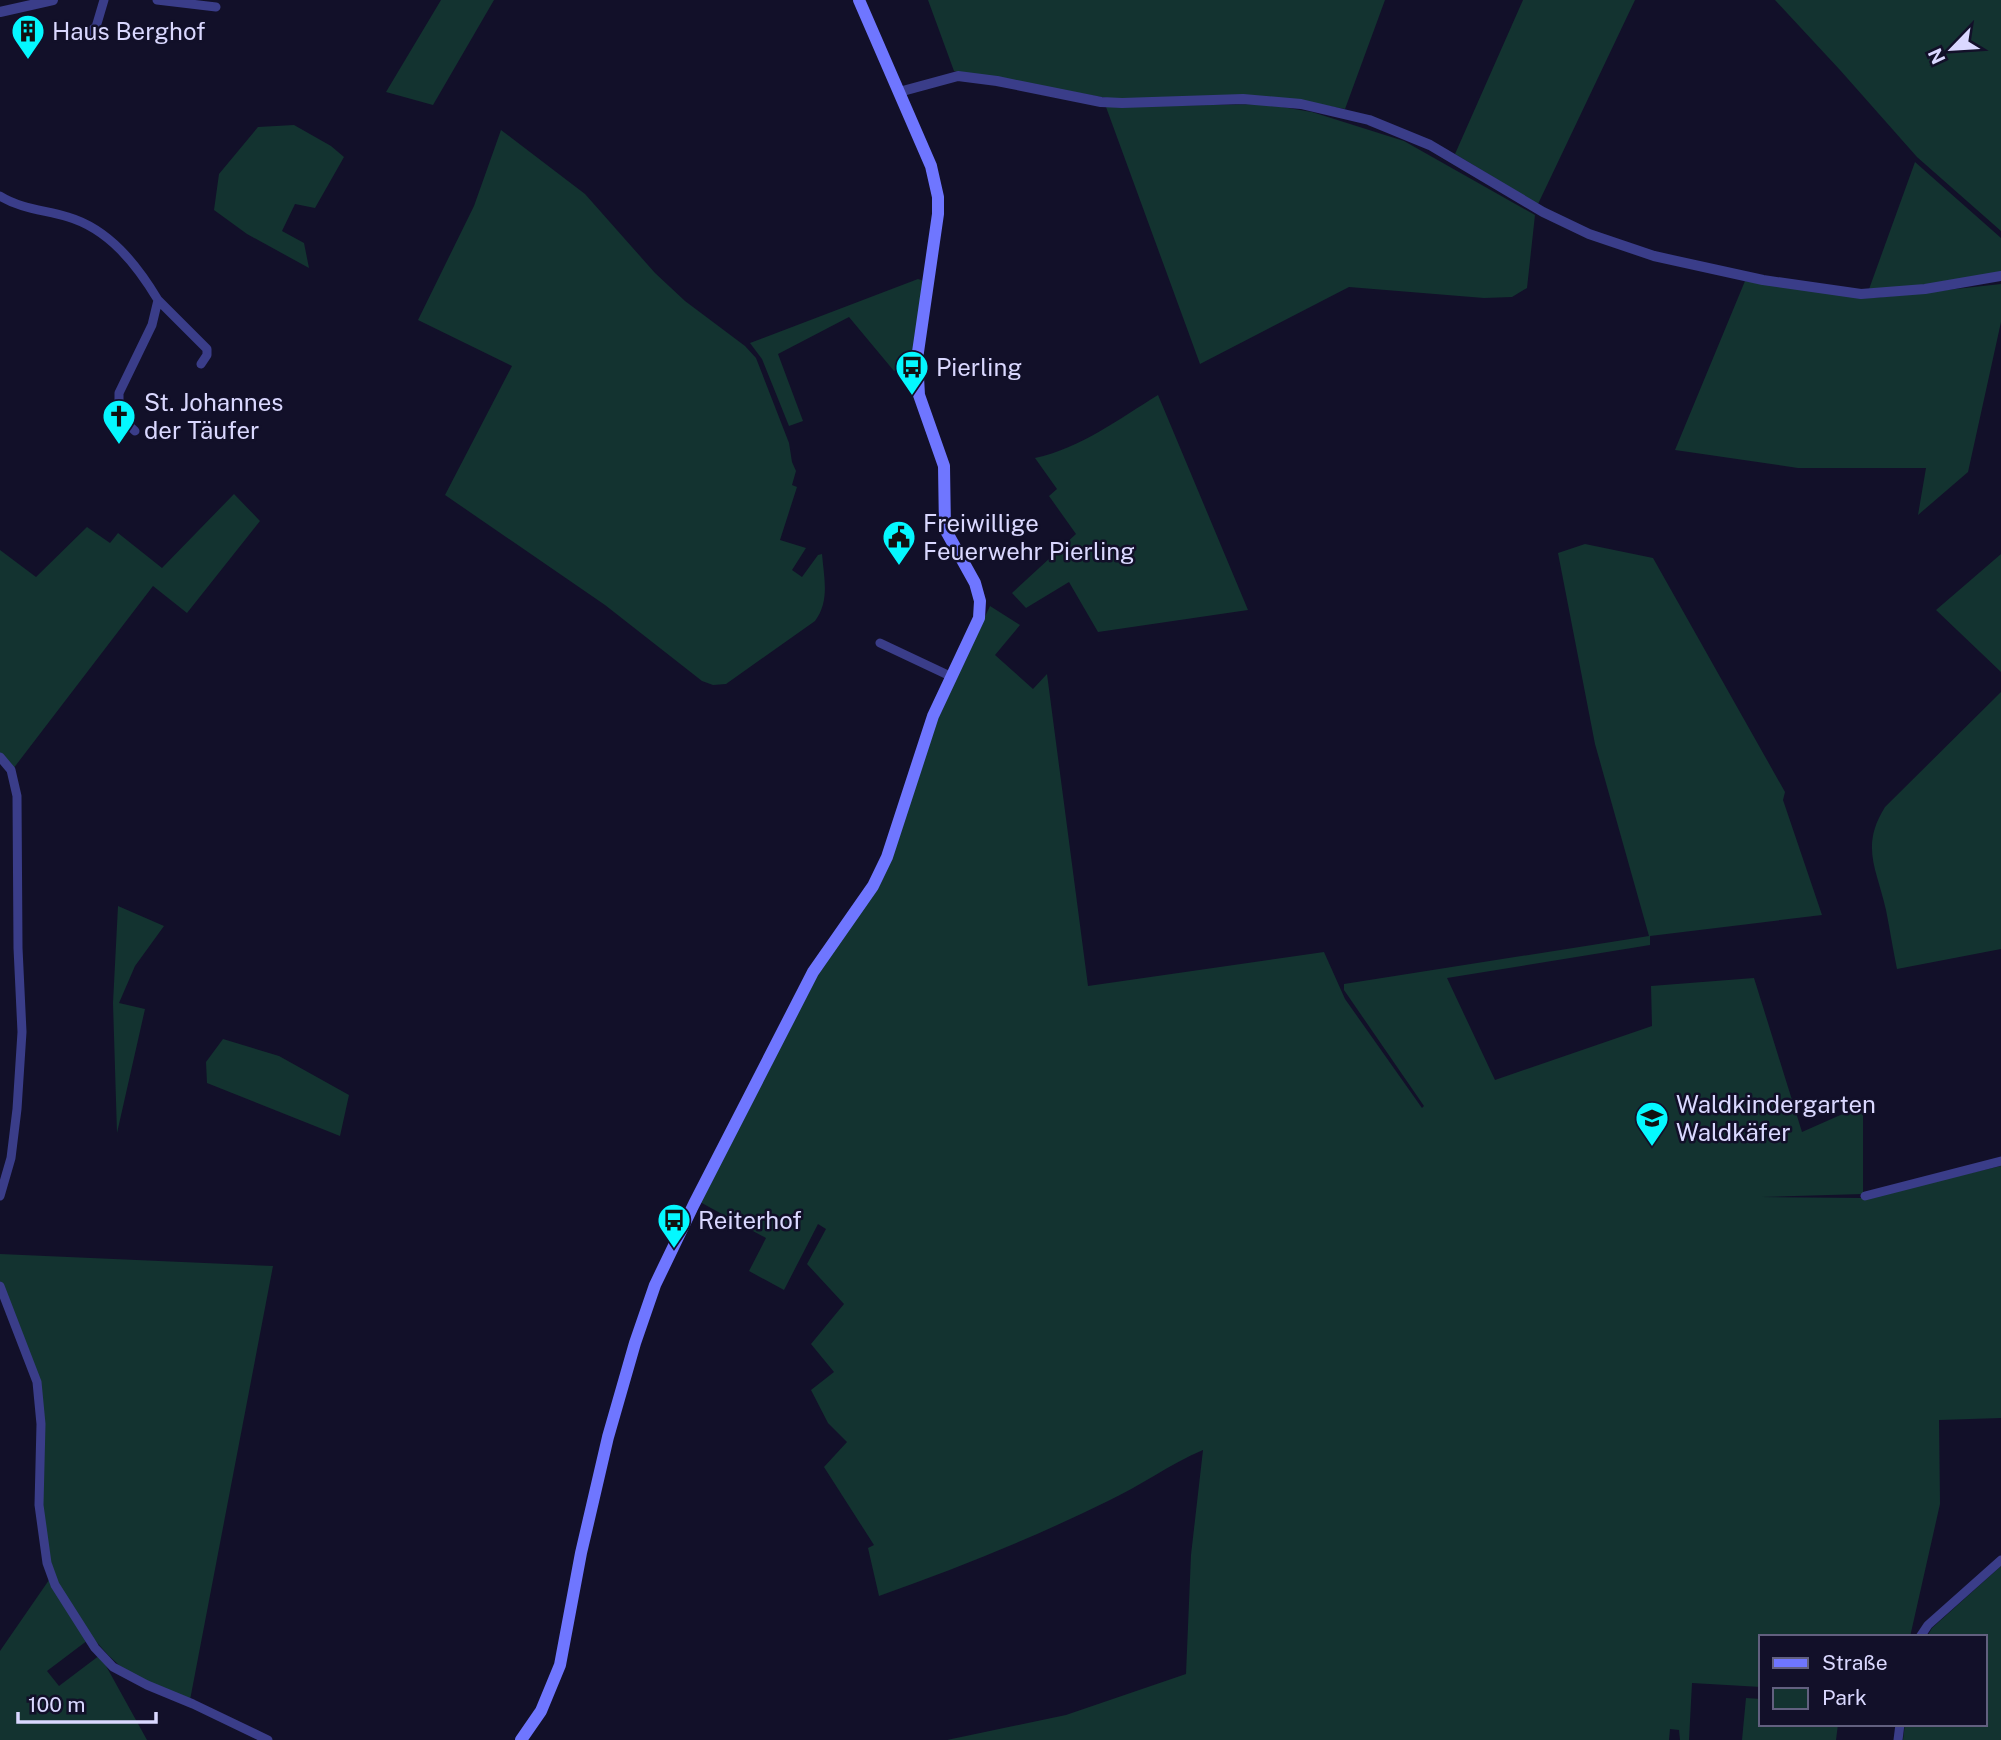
<svg xmlns="http://www.w3.org/2000/svg" width="2001" height="1740" font-family="'Public Sans',sans-serif">
<style>
.green{fill:#133330}
.lines{fill:none;stroke-linecap:round;stroke-linejoin:round}
.minor{stroke:#3a3d89;stroke-width:9}
.tertiary{stroke:#3a3d89;stroke-width:10}
.secondary{stroke:#6f76ff;stroke-width:12}
.labels{text-anchor:middle;dominant-baseline:central;stroke-width:5;stroke-linejoin:round;paint-order:stroke}
.poi-label{font-size:24px;fill:#dad8ff;stroke:#121029;text-anchor:start}
</style>
<rect width="100%" height="100%" fill="#121029"/>
<path class="green" d="M441,0H494L433,105L386,92Z
M928,0H1385L1345,109L1284,98H1107L954,71Z
M1523,0H1635L1538,204L1455,154Z
M1775,0H2001V231L1917,157L1840,70Z
M1264,104L1312,112L1404,141L1535,215L1527,288L1512,297L1484,298L1349,287L1200,364L1106,107Z
M294,125L331,146L344,157L315,208L295,204L282,231L304,243L309,268L247,234L214,210L219,174L258,127Z
M501,130L585,194L655,273L685,301L745,346L756,358L789,443L792,462L796,471L792,485L797,487L780,540L806,548L792,570L802,577L818,555L822,554C824,578 830,601 815,621L726,684L713,685L702,681L605,605L445,495L512,366L418,320L474,206Z
M1915,162L2001,238V272L1936,284L1868,292Z
M918,279L924,281L912,372L903,366L894,371L849,317L778,354L803,421L789,426L762,359L750,343Z
M1745,281L1874,298L2001,284V322L1968,472L1918,515L1926,468H1798L1675,450Z
M1158,395L1248,610L1098,632L1069,582L1026,608L1012,593L1076,534L1049,496L1057,489L1035,458C1081,448 1119,419 1158,395Z
M234,494L260,521L187,613L153,586L13,769L0,755V550L36,577L87,527L110,543L118,533L162,568Z
M1585,544L1653,558L1785,792L1783,800L1822,915L1650,936V945L1447,978L1495,1080L1652,1026L1651,986L1754,978L1802,1132L1863,1105V1194L1761,1197L1862,1198L2001,1166V1418L1939,1420L1940,1504L1910,1637H1761V1687L1692,1683L1689,1740H1680L1679,1730L1670,1729L1669,1740H947L1066,1715L1186,1674L1191,1555L1203,1450C1170,1464 1140,1486 1108,1501C1033,1538 957,1568 879,1596L868,1548L874,1545L824,1467L847,1442L828,1423L811,1390L834,1372L811,1344L844,1304L807,1264L826,1229L818,1224L784,1290L749,1271L766,1238L700,1202L817,974L878,886L937,717L990,606L1020,625L995,655L1033,689L1047,674L1088,986L1324,952L1345,999L1422,1108L1424,1106L1344,990V984L1649,936L1595,744L1558,553Z
M2001,554V672L1936,610Z
M2001,692V949L1897,969C1893,950 1890,930 1886,910C1877,869 1860,847 1885,807Z
M118,906L164,926L135,966L119,1003L145,1009L117,1133L113,1003Z
M223,1039L279,1056L349,1095L340,1136L207,1083L206,1062Z
M0,1254L273,1266L190,1700L144,1680L120,1666L108,1655L93,1638L52,1574L43,1530V1424L33,1362L0,1281Z
M2001,1566V1740H1903L1905,1724H1985V1637H1927L1932,1628Z
M49,1580L88,1640L47,1671L59,1686L100,1655L147,1740H0V1651Z
M1746,1698L1761,1699V1724H1838L1836,1740H1742Z"/>
<g class="lines">
<path class="minor" d="M157,0L216,7
M89,32L96,27L104,0
M0,196C21,209 45,210 68,217C109,229 137,265 158,300L152,325L119,393V416L135,431
M158,300L207,349V355L201,364
M880,643L950,676
M0,757L11,770L17,796L18,948L22,1032L17,1109L11,1158L0,1196
M1865,1196L2001,1161
M0,1286L37,1382L41,1424L39,1505L47,1563L55,1585L95,1648L113,1667L147,1685L193,1704L268,1740
M1920,1637L1928,1625L2001,1560
M1898,1740L1900,1724"/>
<path class="tertiary" d="M0,12L53,0
M899,92L958,76L997,81L1101,102L1122,103L1243,99L1301,104L1369,120L1430,145L1543,212L1589,234L1654,256L1763,280L1861,294L1925,289L2001,276"/>
<path class="secondary" d="M521,1740L541,1711L560,1665L581,1553L608,1437L635,1343L655,1285L694,1204L813,972L873,886L887,857L933,716L979,618L980,601L975,583L945,529L944,466L919,395L917,359L938,214V197L931,166L859,0"/>
</g>
<defs>
<symbol id="building-pin" viewBox="-11 -11 22 30"><path d="M0 17L-7.5 6A9.5 9.5 0 1 1 7.5 6Z" fill="#04f8ff" stroke="#121029"/><path d="M-4-6H4V6H1V3H-1V6H-4ZM-2.5-4.3h1.7v1.8h-1.7ZM.8-4.3h1.7v1.8H.8ZM-2.5-1h1.7V.8h-1.7ZM.8-1h1.7V.8H.8Z" fill="#111"/></symbol>
<symbol id="bus-pin" viewBox="-11 -11 22 30"><path d="M0 17L-7.5 6A9.5 9.5 0 1 1 7.5 6Z" fill="#04f8ff" stroke="#121029"/><path d="M-5-6H5V4H4V6H2V4H-2V6H-4V4H-5ZM-3.5-4V0h7V-4ZM-3.5 1.2v1.5H-2V1.2ZM2 1.2v1.5H3.5V1.2Z" fill="#111"/></symbol>
<symbol id="church-pin" viewBox="-11 -11 22 30"><path d="M0 17L-7.5 6A9.5 9.5 0 1 1 7.5 6Z" fill="#04f8ff" stroke="#121029"/><path d="M-1.2-6h2.4v3.5h3.3v2.4h-3.3V6h-2.4V-.1h-3.3v-2.4h3.3Z" fill="#111"/></symbol>
<symbol id="civic-pin" viewBox="-11 -11 22 30"><path d="M0 17L-7.5 6A9.5 9.5 0 1 1 7.5 6Z" fill="#04f8ff" stroke="#121029"/><path d="M-.6-6.5H3V-4.5H.6V-3L4-1V1h2V6H-6V1h2V-1L-.6-3ZM-1.2 2.5V6h2.4V2.5Z" fill="#111"/></symbol>
<symbol id="school-pin" viewBox="-11 -11 22 30"><path d="M0 17L-7.5 6A9.5 9.5 0 1 1 7.5 6Z" fill="#04f8ff" stroke="#121029"/><path d="M0-5L7-2L0 1L-7-2ZM-4 1L0 2.5L4 1V4Q0 6-4 4Z" fill="#111"/></symbol>
</defs>
<g fill-rule="evenodd">
<use href="#building-pin" x="9" y="12" width="38" height="52"/>
<use href="#bus-pin" x="893" y="348" width="38" height="52"/>
<use href="#church-pin" x="100" y="397" width="38" height="52"/>
<use href="#civic-pin" x="880" y="518" width="38" height="52"/>
<use href="#school-pin" x="1633" y="1099" width="38" height="52"/>
<use href="#bus-pin" x="655" y="1201" width="38" height="52"/>
</g>
<g class="labels">
<g class="poi-label">
<text x="52" y="31">Haus Berghof</text>
<text x="936" y="367">Pierling</text>
<text x="144" y="402">St. Johannes<tspan x="144" dy="28">der Täufer</tspan></text>
<text x="923" y="523">Freiwillige<tspan x="923" dy="28">Feuerwehr Pierling</tspan></text>
<text x="1676" y="1104">Waldkindergarten<tspan x="1676" dy="28">Waldkäfer</tspan></text>
<text x="698" y="1220">Reiterhof</text>
</g>
</g>
<rect x="1759" y="1635" width="228" height="91" fill="#121029" stroke="#62607f" stroke-width="2"/>
<rect x="1773" y="1658" width="35" height="10" fill="#6f76ff" stroke="#62607f" stroke-width="2"/>
<text x="1822" y="1670" font-size="21" fill="#dad8ff">Straße</text>
<rect x="1773" y="1688" width="35" height="21" fill="#133330" stroke="#62607f" stroke-width="2"/>
<text x="1822" y="1705" font-size="21" fill="#dad8ff">Park</text>
<g transform="translate(1952 49) rotate(245)" stroke="#121029" stroke-width="5" paint-order="stroke">
<path d="M0-5L12 26L0 18L-12 26Z" fill="#dad8ff"/>
<text y="-10" font-size="19" font-weight="bold" text-anchor="middle" fill="#dad8ff">N</text>
</g>
<path d="M18 1712v10h138v-10" fill="none" stroke="#dad8ff" stroke-width="3.5"/>
<text x="28" y="1712" font-size="21" fill="#dad8ff" stroke="#121029" stroke-width="5" paint-order="stroke">100 m</text>
</svg>
